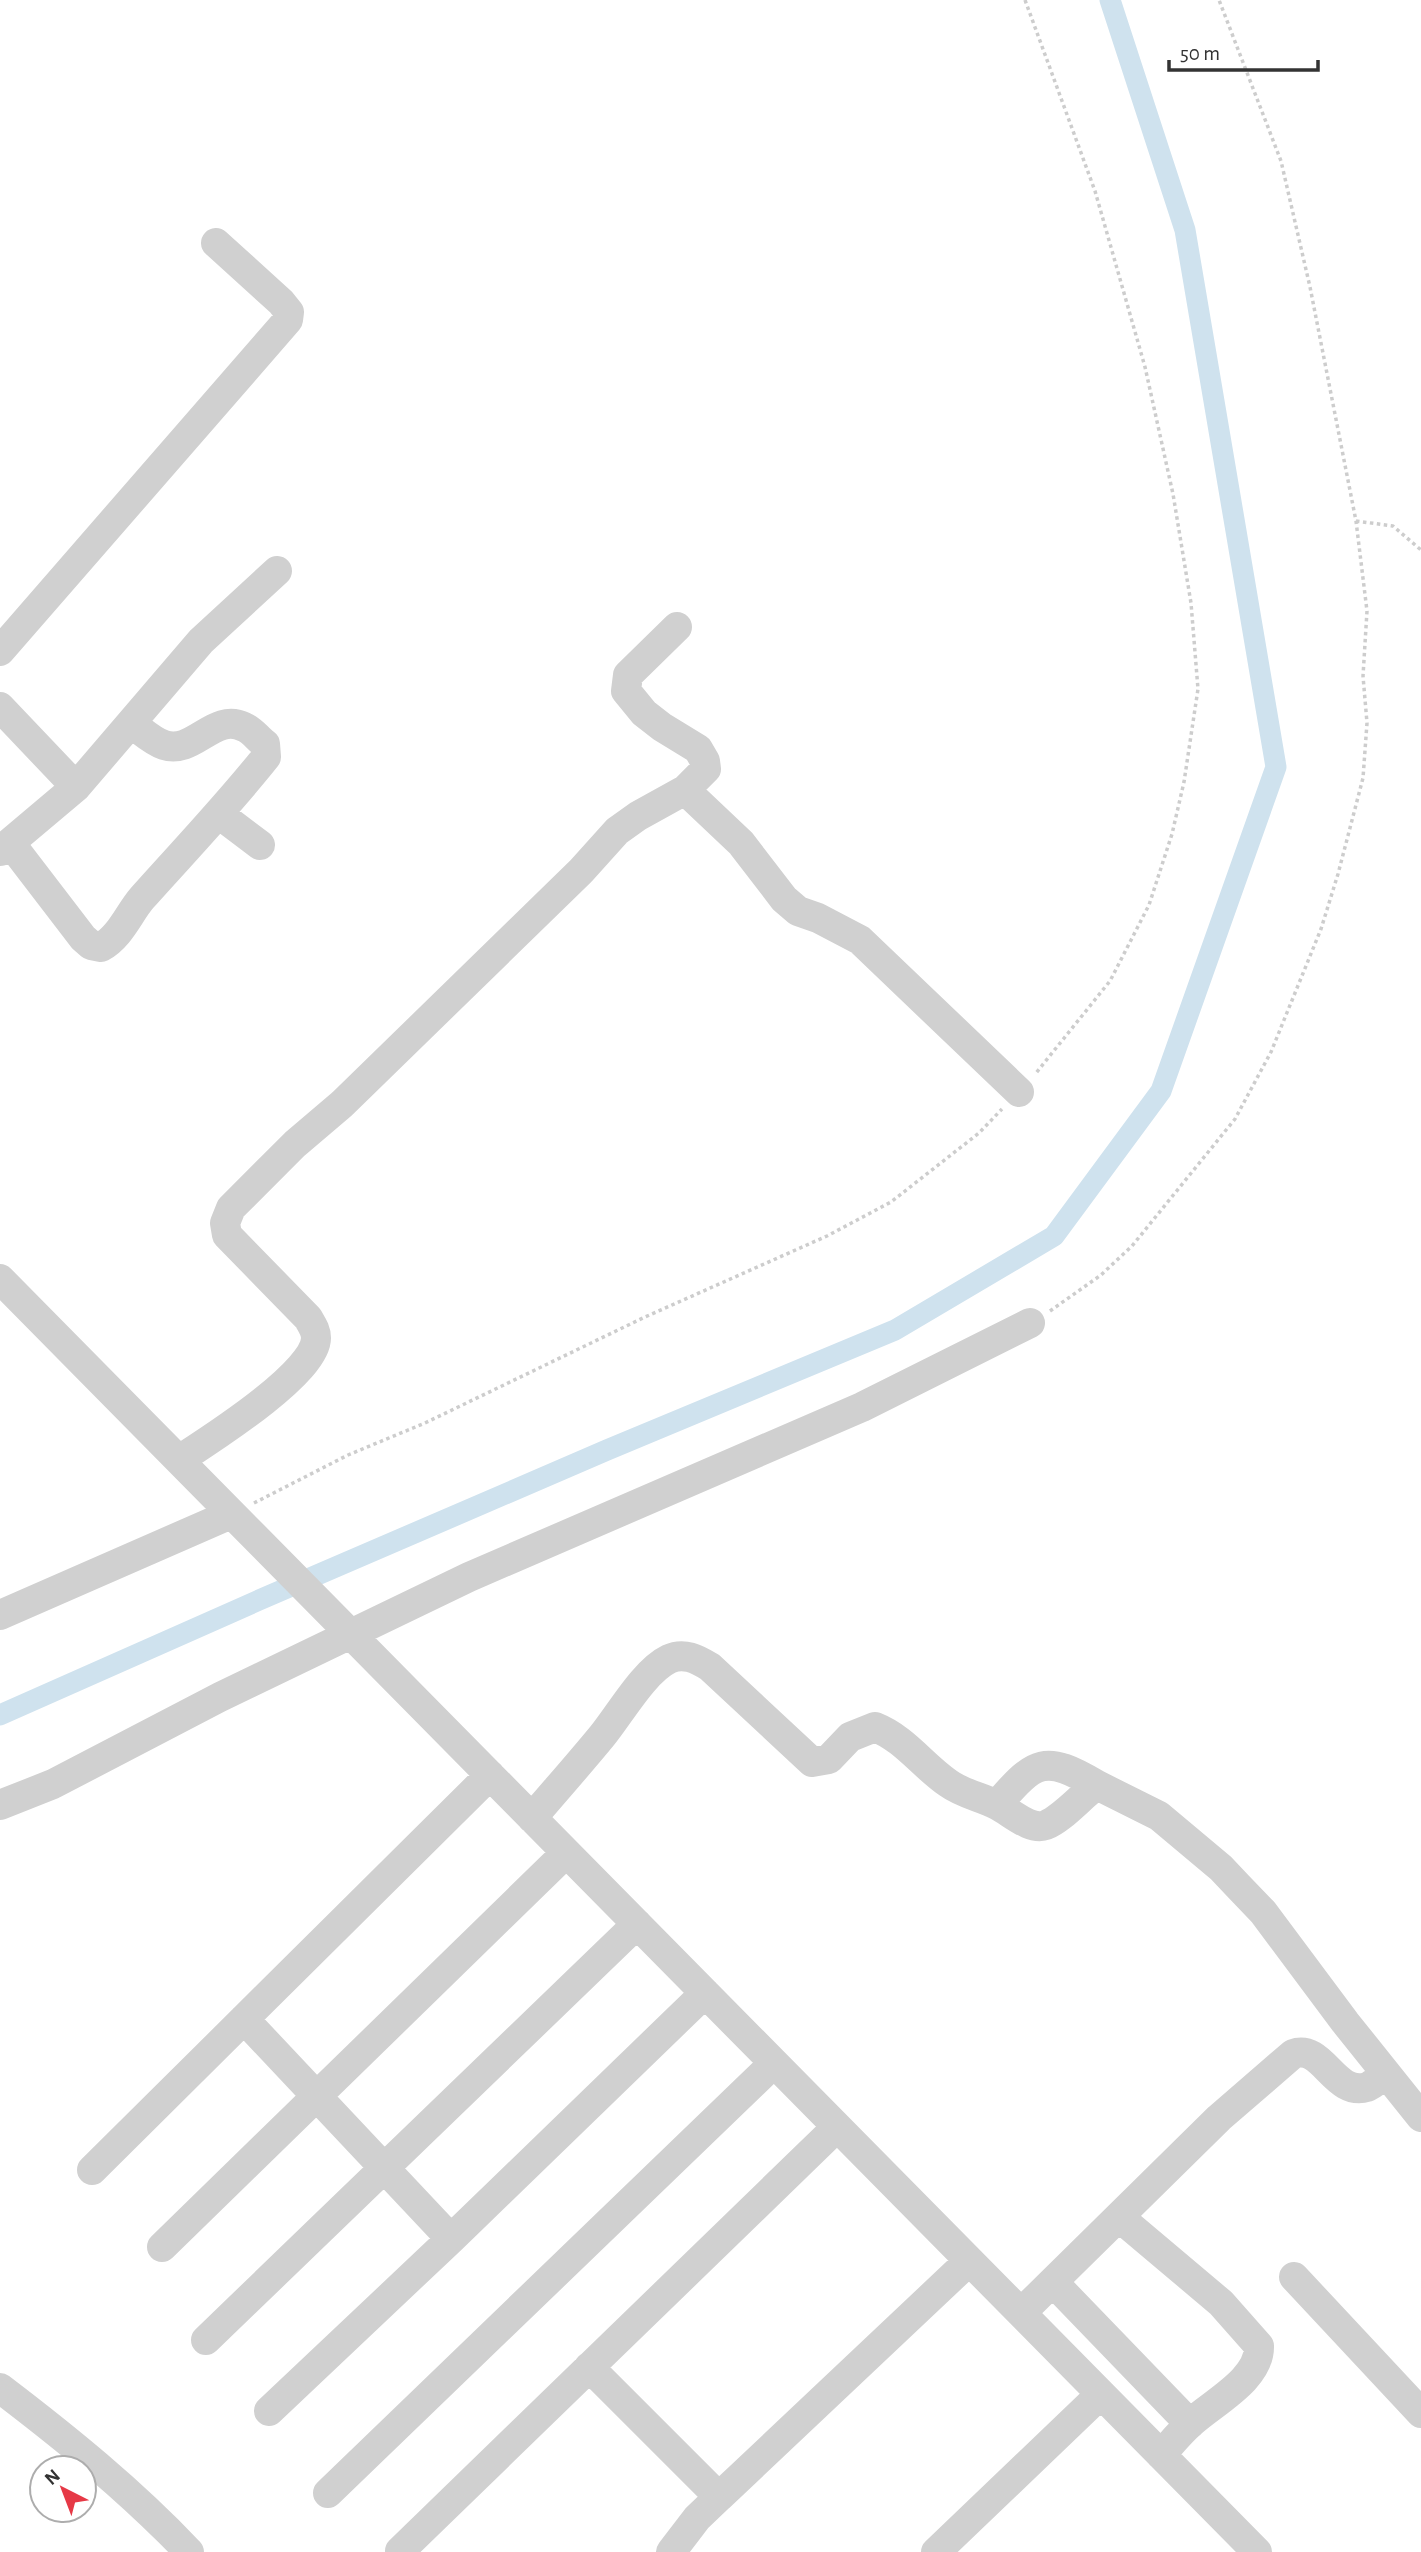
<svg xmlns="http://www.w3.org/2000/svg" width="1421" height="2552" font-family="'Alegreya Sans',sans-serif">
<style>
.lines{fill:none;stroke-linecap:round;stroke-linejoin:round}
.canal{stroke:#cfe2ee;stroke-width:21}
.path{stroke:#cdcdcd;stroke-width:3.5;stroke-dasharray:3.5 3.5;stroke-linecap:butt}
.minor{stroke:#d0d0d0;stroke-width:30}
</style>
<rect width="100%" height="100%" fill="#fff"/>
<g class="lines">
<path class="canal" d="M0,1715L257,1601L607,1450L895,1330L1054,1236L1161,1091L1276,767L1185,230L1110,0"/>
<path class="path" d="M1025,0L1095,191L1145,367L1173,494L1191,603L1198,689L1184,782L1172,834L1149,905L1110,981L1036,1073
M1356,521L1393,526L1421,550
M1050,1311L1101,1275L1132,1246L1235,1119L1271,1052L1321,929L1338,874L1363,778L1367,723L1363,676L1367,611L1356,521L1310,287L1281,161L1219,0
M254,1503L348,1455L425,1423L645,1317L827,1236L891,1202L979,1133L1002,1109"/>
<path class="minor" d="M677,627L628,675L626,691L644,713L662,727L698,749L705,761L706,769L685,790
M0,651L288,320L289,312L281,302L216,243
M0,707L76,787
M219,814L260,845
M11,844L83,938L91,945L101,947C120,937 129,913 142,898C184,851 227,806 266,757L265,744C258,739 252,730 244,727C214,712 194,755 164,745C152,741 142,731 132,724
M0,851L76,787L201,641L277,571
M0,1279L1257,2552
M179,1460C208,1441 316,1373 316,1338C316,1330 312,1325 308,1318L227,1235L225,1223L231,1208L295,1144L342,1104L581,871L617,831L638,816L685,790L741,843L784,899L798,911L818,918L860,940L1019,1092
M0,1615L231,1514
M0,1805L53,1784L220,1697L469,1577L862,1407L1030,1323
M997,1805C1035,1760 1045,1754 1097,1785
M532,1818C555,1791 579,1764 602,1736C620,1714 644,1671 669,1659C684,1652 697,1659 710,1667L812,1762L829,1759L850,1737L875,1727C905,1739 922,1765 948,1783C963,1794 981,1797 997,1805C1011,1812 1030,1831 1046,1825C1063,1818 1081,1796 1097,1785L1159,1816L1221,1868L1238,1886L1263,1912L1345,2022L1421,2117
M244,2019L451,2239
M92,2170L490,1775
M1119,2217L1221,2303L1259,2346C1260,2379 1214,2402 1192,2422C1180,2432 1171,2444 1161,2455
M162,2247L566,1853
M1294,2277L1421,2413
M1053,2282L1190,2424
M1021,2313L1219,2118L1293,2054C1323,2043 1334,2097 1367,2087C1373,2085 1380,2078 1386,2074
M206,2340L637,1924
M589,2367L719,2497L969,2261
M0,2388C67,2439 131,2491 189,2552
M269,2411L451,2239L705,1993
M328,2493L774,2063
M400,2551L837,2127
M671,2552L697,2518L719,2497
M936,2552L1101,2394"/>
</g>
<g transform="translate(63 2489) rotate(318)"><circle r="33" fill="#ffffff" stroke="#adadad" stroke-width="2"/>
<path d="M0-5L12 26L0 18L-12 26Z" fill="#e63946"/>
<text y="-10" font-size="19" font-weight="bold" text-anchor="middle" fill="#333333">N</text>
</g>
<path d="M1169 60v10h149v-10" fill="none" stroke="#333333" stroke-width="3.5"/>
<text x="1180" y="60" font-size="21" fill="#333333" stroke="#ffffff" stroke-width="5" paint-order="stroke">50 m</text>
</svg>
